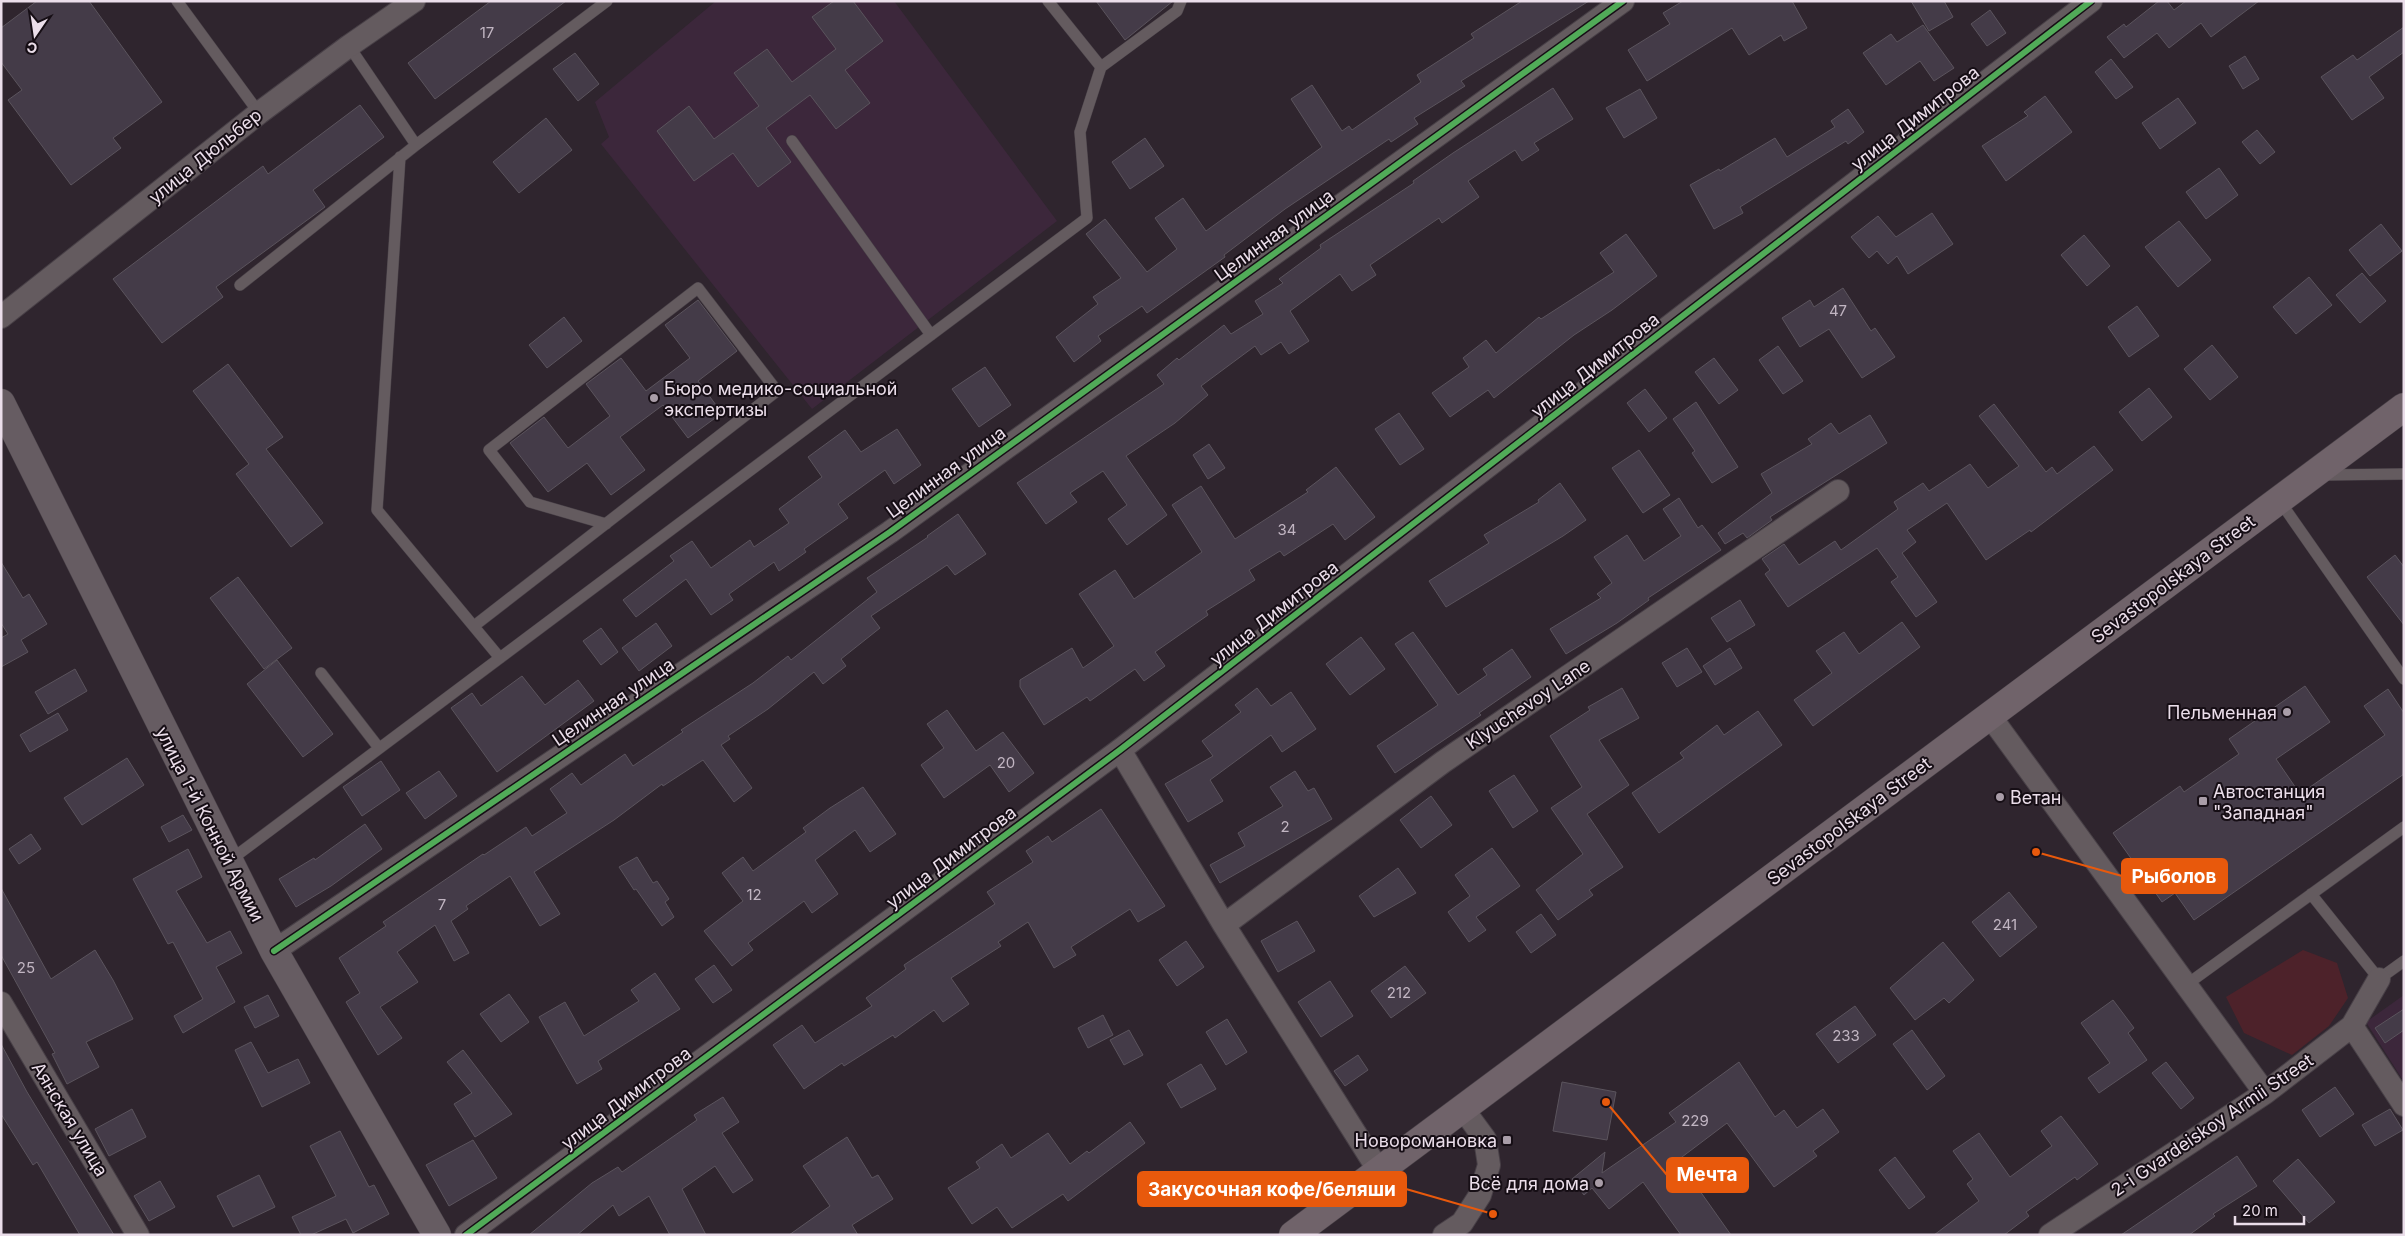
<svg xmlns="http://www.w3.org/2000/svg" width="2405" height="1236" font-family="Inter,sans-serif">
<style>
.built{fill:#3c273b}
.green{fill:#4d222a}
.building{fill:#443b48;stroke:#5b545d}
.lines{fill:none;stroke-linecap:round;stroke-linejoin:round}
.lane-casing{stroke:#484047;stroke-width:12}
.street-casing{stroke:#484047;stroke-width:24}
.secondary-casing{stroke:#484047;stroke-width:29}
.primary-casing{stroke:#484047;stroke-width:29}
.lane{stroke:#645b5f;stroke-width:11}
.street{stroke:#645b5f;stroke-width:22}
.secondary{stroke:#665c62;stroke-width:28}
.primary{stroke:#70636a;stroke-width:28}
.cycleway-casing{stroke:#160e15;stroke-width:9}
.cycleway{stroke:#51ab58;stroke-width:6}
.poi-dot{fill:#a99da8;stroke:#160e15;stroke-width:2}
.labels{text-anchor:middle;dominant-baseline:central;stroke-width:4;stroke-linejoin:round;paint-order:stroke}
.number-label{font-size:15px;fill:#c1b5c2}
.street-label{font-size:18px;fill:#ebdeea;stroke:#160e15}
.poi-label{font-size:18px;fill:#ebdeea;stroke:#160e15;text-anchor:start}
.leader{fill:none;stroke:#e8590c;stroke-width:2}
.callout-dot{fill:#e8590c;stroke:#160e15;stroke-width:2}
.callout{fill:#e8590c;stroke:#e8590c;stroke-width:2}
.callout-label{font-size:19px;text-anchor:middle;font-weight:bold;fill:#fff}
</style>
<rect width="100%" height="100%" fill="#2f252e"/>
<path class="built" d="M716,1H894L1057,221L812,409L601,144L609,137L595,102Z
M2404,995V1082L2366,1022Z"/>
<path class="green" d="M2303,950L2337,963L2348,998L2329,1026L2292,1055L2244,1033L2226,997Z"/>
<path class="building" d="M37,1H89L162,102L113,138L121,148L71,185L8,100L22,90L1,62V28Z
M491,1H566L435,99L408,63Z
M834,1H853L883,41L845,70L870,103L836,129L810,95L766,128L791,162L758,187L733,153L694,181L657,131L689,106L714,139L759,106L734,73L767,49L792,82L836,49L812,17Z
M1096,1H1173L1125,40Z
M1522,1H1589L1461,81L1465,86L1414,118L1418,124L1391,142L1389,139L1285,209L1224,255L1225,257L1147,313L1142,306L1098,336L1101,341L1074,362L1056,337L1098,304L1093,297L1121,278L1086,234L1105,219L1147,272L1177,249L1155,218L1183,198L1206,231L1322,147L1291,99L1312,85L1342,131L1349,126L1352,130L1421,82L1417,75L1474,38L1471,34Z
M1683,1H1792L1807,28L1784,41L1781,35L1749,55L1732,28L1647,81L1628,50L1670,24L1663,13Z
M1911,1H1944L1953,17L1929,31Z
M2159,1H2167L2174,10L2186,1H2259L2211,37L2201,23L2169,48L2157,33L2124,58L2107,37L2124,24L2126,27Z
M1990,10L2006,33L1987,46L1971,24Z
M1923,25L1954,68L1934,81L1920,61L1886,85L1863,53L1891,34L1897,42Z
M2404,27V52L2369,77L2384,98L2352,120L2321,77L2353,55L2357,60Z
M575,53L599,84L578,101L553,69Z
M2245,56L2259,79L2243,89L2229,66Z
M2111,59L2133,87L2116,99L2095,72Z
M1553,88L1573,119L1534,143L1539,150L1522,161L1515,150L1468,181L1479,197L1442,223L1439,218L1370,265L1376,275L1352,291L1340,274L1290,311L1309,341L1289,354L1281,342L1261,355L1255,346L1201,386L1208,395L1175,423L1126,456L1167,515L1127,545L1108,519L1127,505L1103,471L1070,493L1077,502L1046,524L1017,483L1164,384L1157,375L1177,358L1179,360L1224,325L1231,334L1263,314L1255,301L1283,283L1279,279L1321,248L1320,245L1414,183L1413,181L1453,153Z
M1640,89L1657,118L1624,138L1606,108Z
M2045,96L2072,132L2006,181L1982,146L2028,116L2024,112Z
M2178,98L2196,123L2160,149L2142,123Z
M360,105L384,137L313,190L325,207L216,287L223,297L162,343L113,279L263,166L268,174Z
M1848,109L1864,132L1848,144L1846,141L1740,207L1743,213L1714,229L1690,185L1719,169L1720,171L1775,138L1787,157L1835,127L1831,121Z
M546,118L572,150L519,193L493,162Z
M2257,130L2275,152L2260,164L2242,142Z
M1145,138L1164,166L1130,189L1112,162Z
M2219,168L2238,195L2206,219L2186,192Z
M1932,213L1953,244L1908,274L1897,256L1888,264L1877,251L1869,258L1851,237L1878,216L1896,237Z
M2179,221L2211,260L2178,287L2145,247Z
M2381,224L2402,251L2370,276L2349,250Z
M1626,234L1657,276L1612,310L1574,335L1494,398L1488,390L1450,417L1432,393L1469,367L1463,358L1486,340L1496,353L1539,317L1541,319L1614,272L1600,253Z
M2084,235L2110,266L2087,286L2061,255Z
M2362,273L2386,301L2360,323L2336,295Z
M2309,277L2332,305L2296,334L2273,307Z
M1843,288L1871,331L1875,328L1895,357L1862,378L1829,329L1800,347L1782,318L1810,300L1814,307Z
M698,300L737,351L698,381L722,413L688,438L663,405L620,437L645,470L611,495L587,463L548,492L510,443L544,417L568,448L610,416L586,384L621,358L646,391L690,358L665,325Z
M2137,306L2159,336L2129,357L2108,327Z
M564,317L582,341L547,368L529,345Z
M2212,345L2238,377L2210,400L2184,369Z
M1778,346L1803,381L1783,394L1759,360Z
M1714,358L1738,390L1719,404L1695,372Z
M228,364L283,437L266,449L323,523L291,547L236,474L249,464L193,391Z
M985,367L1011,405L979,427L952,389Z
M2149,388L2172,417L2142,441L2119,412Z
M1645,389L1667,418L1649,432L1627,403Z
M1696,402L1738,467L1712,483L1692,453L1695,451L1673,419Z
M1994,404L2046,472L2052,467L2057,474L2094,446L2113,470L2031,532L2030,530L1986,560L1947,503L1907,530L1916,542L1902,553L1937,602L1916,617L1891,582L1898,577L1877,548L1788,607L1765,574L1770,570L1762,559L1784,544L1799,565L1835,541L1841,550L1898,509L1894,502L1923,483L1929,491L1970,464L1988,488L2019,466L1979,416Z
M1399,413L1424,449L1400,465L1375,429Z
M1870,415L1887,443L1770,517L1772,520L1747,538L1743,533L1725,544L1718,533L1772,493L1761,474L1812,444L1808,439L1831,423L1839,434Z
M897,429L921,465L894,484L885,470L838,504L848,518L804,549L806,552L779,571L774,562L729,594L733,600L711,615L686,579L636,617L623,600L674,561L670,556L692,541L711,568L750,540L754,547L789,523L779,509L822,477L808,457L845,430L861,452Z
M1209,444L1225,468L1208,479L1193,455Z
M1639,450L1670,495L1643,513L1612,468Z
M1336,467L1375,517L1345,540L1333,524L1284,556L1280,551L1249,570L1255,580L1206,611L1208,615L1155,652L1165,666L1144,681L1135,669L1090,701L1087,697L1044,725L1020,687V680L1072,648L1083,668L1114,646L1079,594L1115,570L1134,599L1202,552L1172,505L1201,486L1235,539L1308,492L1306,490Z
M1560,483L1586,520L1563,536L1446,607L1429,581L1489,543L1484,535L1539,502L1538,500Z
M1679,498L1698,528L1702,525L1721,550L1648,598L1649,600L1617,623L1566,654L1550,629L1601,598L1597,594L1612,583L1594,557L1627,535L1644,561L1681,536L1663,509Z
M958,514L986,554L955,575L947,565L871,616L880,628L841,659L846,666L823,684L814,672L768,709L728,736L730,739L721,745L752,788L734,802L703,760L663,786L662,784L614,820L534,872L560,914L540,926L510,876L466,906L468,909L451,921L469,953L454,961L435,925L397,952L418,982L380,1007L402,1038L378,1055L346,1002L360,993L339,958L386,926L383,922L483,854L484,855L526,827L532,836L567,813L550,789L572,773L581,785L625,754L633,766L683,732L681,730L753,683L788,656L791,660L877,592L867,578L928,537L927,536Z
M2395,555L2404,567V625L2367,577Z
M1,562L23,598L29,594L47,624L21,640L28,652L1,667V638L8,634L1,623Z
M238,577L292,648L264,669L210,598Z
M1740,600L1755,625L1727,642L1711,618Z
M1902,622L1920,647L1813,726L1794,700L1832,673L1816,651L1844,632L1859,654Z
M656,623L672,646L639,671L622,648Z
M601,628L618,652L601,665L583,641Z
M1413,632L1458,695L1487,675L1483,669L1512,649L1531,677L1479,713L1481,715L1395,773L1377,746L1438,705L1395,644Z
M1361,637L1385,669L1350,695L1326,664Z
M1687,648L1702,672L1677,687L1662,663Z
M1730,648L1742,668L1715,685L1703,666Z
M277,660L333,734L303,757L247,684Z
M75,669L87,691L48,714L35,692Z
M522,676L545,705L578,680L594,701L497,772L451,708L472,693L481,706Z
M2305,686L2330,722L2276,759L2300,794L2385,735L2364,706L2388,689L2404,713V774L2194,920L2175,893L2162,902L2113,833L2180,786L2184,792L2239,754L2229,739Z
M1257,688L1271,706L1291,692L1316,729L1282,752L1271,735L1210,780L1223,801L1188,822L1165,784L1213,756L1202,741L1241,712L1235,705Z
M1622,688L1639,718L1599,740L1629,785L1587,814L1623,867L1589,890L1593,895L1558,920L1536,890L1583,854L1551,808L1582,787L1550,736L1590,710L1588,707Z
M947,710L976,751L1003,732L1034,773L1009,792L990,765L944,798L921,765L944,748L927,724Z
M1758,711L1782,745L1659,833L1632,793L1684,758L1680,753L1717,725L1724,735Z
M58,713L68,730L30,752L20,735Z
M127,758L144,785L82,825L64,798Z
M381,761L400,790L362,816L343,787Z
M439,771L457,796L425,819L406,793Z
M1295,771L1308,791L1314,788L1332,819L1220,883L1210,865L1245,846L1238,833L1283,806L1270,787Z
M1514,775L1538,811L1513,828L1489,791Z
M863,787L896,834L870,852L855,830L815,860L838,894L812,913L804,901L748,943L753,950L732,966L704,931L743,901L722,873L743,857L753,871L806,832L803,828L830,808Z
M1431,796L1452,825L1421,848L1400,820Z
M1101,809L1165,906L1138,922L1130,909L1071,947L1076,955L1054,968L1028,922L998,942L1001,946L951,978L969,1004L943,1022L934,1010L895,1038L893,1035L844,1066L842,1063L804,1089L773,1045L802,1025L815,1043L872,1006L866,998L906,969L904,965L995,904L987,892L1033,862L1026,851L1048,836L1052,842Z
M183,815L192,830L169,842L161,827Z
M365,824L382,849L331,886L296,907L279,879L314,858L315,860Z
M31,834L41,849L19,864L9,849Z
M1492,848L1520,886L1476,917L1486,930L1469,942L1448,912L1470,896L1455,875Z
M188,849L202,877L176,891L207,943L230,931L242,953L216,967L235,1002L183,1033L174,1016L203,999L173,942L168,944L133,879Z
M637,857L653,883L657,881L669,899L665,902L674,917L662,926L636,889L634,890L619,867Z
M1398,868L1416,893L1374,917L1359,896Z
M1,888L51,979L95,950L113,980L133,1019L86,1042L99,1067L67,1084L52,1054L55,1053L1,955Z
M2009,892L2037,927L2000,957L1972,922Z
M1541,914L1556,935L1531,953L1516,932Z
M1297,921L1315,951L1278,972L1261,941Z
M1186,941L1204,967L1177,986L1159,960Z
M1943,942L1974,980L1949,1003L1944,998L1915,1020L1890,988Z
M714,965L732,990L713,1003L695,979Z
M1405,966L1426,993L1391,1018L1371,991Z
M655,973L680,1009L598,1061L602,1069L577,1084L539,1017L565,1002L584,1036L639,1001L631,990Z
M1330,981L1353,1016L1321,1037L1298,1002Z
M509,994L529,1022L501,1042L480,1014Z
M268,995L279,1016L255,1028L244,1007Z
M2113,1000L2134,1028L2128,1033L2147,1060L2099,1093L2088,1078L2110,1063L2081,1023Z
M1855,1006L1876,1035L1838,1063L1816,1034Z
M2404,1009V1030L2385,1043L2375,1028Z
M1103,1015L1113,1035L1088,1048L1078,1028Z
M1227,1019L1247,1052L1226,1065L1206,1032Z
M1129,1030L1143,1055L1124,1065L1110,1040Z
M1912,1030L1945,1076L1927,1090L1893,1044Z
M251,1042L268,1073L298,1059L310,1083L262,1107L235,1050Z
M1,1044L27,1092L114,1235H80L37,1162L33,1165L1,1114Z
M463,1050L512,1114L475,1137L454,1104L472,1093L447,1062Z
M1358,1055L1368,1070L1345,1086L1334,1071Z
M1739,1062L1775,1117L1784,1110L1797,1128L1823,1109L1839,1132L1813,1151L1817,1156L1774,1187L1727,1123L1678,1160L1731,1235H1681L1643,1182L1609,1209L1592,1188L1584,1195L1572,1179L1605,1152L1602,1173L1676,1122L1669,1113Z
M2166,1062L2194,1098L2181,1109L2152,1073Z
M1201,1064L1216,1089L1181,1108L1167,1084Z
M1562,1082L1616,1092L1607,1140L1553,1131Z
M2335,1087L2354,1114L2320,1137L2302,1110Z
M723,1097L739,1122L722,1133L753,1180L733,1193L715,1166L682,1189L706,1235H670L649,1196L619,1216L613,1205L577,1235H529L592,1183L618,1167L622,1172L697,1120L694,1115Z
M132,1109L146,1137L109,1156L95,1129Z
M2390,1109L2403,1130L2375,1146L2362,1125Z
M2061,1116L2098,1164L2077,1180L2075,1177L2026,1212L2029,1216L2004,1235H1934L1979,1201L1967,1184L1973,1179L1953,1151L1979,1133L2010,1177L2052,1146L2041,1131Z
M1130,1122L1145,1143L1068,1201L1063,1194L1012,1228L997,1207L972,1224L948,1188L980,1168L976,1162L1002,1144L1011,1158L1048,1133L1070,1164L1087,1151L1089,1153Z
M340,1131L369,1187L374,1185L389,1214L353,1233L346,1219L311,1235H301L292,1217L336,1196L310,1146Z
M847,1137L872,1178L878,1175L893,1199L852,1225L858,1235H789L830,1206L803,1166Z
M473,1140L497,1178L449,1206L426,1165Z
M2237,1156L2257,1186L2213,1214L2215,1216L2189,1235H2121Z
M1895,1157L1925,1197L1909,1209L1879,1170Z
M2298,1159L2335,1202L2309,1223L2273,1181Z
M259,1175L275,1207L233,1227L217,1196Z
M160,1181L175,1207L149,1221L134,1196Z"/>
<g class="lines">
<defs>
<path id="lane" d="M177,1L259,113
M1048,1L1101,67L1177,11L1181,1
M349,46L416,145
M792,141L931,335
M400,157L377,510L500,658
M240,285L416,145L607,1
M2322,475L2404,474
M2279,500L2404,679
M474,626L777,391L698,288L489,450L530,502L606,524
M321,673L379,748
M229,861L1087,218L1080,132L1101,67
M2311,894L2379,979L2404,961
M2186,985L2404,827"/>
<path id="street" d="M1,317L259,113L349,46L414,1
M1990,716L2265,1093
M1120,750L1224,925L1379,1171
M1224,925L1443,762L1838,491
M274,951L890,532L1623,1
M1,1003L138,1235
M2352,1026L2404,1105
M466,1235L1120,750L2091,1
M1444,1235L1462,1223L1480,1195L1489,1165L1485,1139L1463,1109
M2050,1235L2265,1093L2352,1026L2379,979"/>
<path id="secondary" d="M1,403L274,951L437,1235"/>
<path id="primary" d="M1293,1235L2404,407"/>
</defs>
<use href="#lane" class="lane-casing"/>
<use href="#street" class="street-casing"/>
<use href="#secondary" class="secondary-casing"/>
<use href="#primary" class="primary-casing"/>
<use href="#lane" class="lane"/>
<use href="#street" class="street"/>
<use href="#secondary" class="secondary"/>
<use href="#primary" class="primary"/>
<defs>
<path id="cycleway" d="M274,951L890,532L1623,1
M466,1235L1120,750L2091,1"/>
</defs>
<use href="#cycleway" class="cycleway-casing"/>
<use href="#cycleway" class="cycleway"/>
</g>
<g class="poi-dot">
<circle cx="654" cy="398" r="5"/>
<circle cx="2287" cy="712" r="5"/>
<circle cx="2000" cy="797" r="5"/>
<rect x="2198" y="796" width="10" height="10" rx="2.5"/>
<rect x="1502" y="1135" width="10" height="10" rx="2.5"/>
<circle cx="1599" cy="1183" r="5"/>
</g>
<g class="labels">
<g class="number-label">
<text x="487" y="32">17</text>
<text x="1838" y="310">47</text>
<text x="1287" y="529">34</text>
<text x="1006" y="762">20</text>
<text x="1285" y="826">2</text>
<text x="754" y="894">12</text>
<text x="442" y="904">7</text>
<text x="2005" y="924">241</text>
<text x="26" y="967">25</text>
<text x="1399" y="992">212</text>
<text x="1846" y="1035">233</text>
<text x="1695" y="1120">229</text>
</g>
<g class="street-label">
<text transform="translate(1915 118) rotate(-38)">улица Димитрова</text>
<text transform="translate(205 156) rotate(-39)">улица Дюльбер</text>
<text transform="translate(1274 235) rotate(-36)">Целинная улица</text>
<text transform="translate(1595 365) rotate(-38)">улица Димитрова</text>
<text transform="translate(946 472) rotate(-36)">Целинная улица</text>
<text transform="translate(2173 579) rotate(-37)">Sevastopolskaya Street</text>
<text transform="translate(1274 613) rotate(-38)">улица Димитрова</text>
<text transform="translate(613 702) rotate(-34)">Целинная улица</text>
<text transform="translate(1528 704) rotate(-34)">Klyuchevoy Lane</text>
<text transform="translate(1849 821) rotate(-37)">Sevastopolskaya Street</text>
<text transform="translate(210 824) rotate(63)">улица 1-й Конной Армии</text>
<text transform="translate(951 857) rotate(-37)">улица Димитрова</text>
<text transform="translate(626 1098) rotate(-37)">улица Димитрова</text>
<text transform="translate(70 1119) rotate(59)">Аянская улица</text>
<text transform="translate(2212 1125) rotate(-34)">2-i Gvardeiskoy Armii Street</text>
</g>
<g class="poi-label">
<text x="664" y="388">Бюро медико-социальной<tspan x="664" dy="21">экспертизы</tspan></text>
<text x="2277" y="712" text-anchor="end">Пельменная</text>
<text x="2213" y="791">Автостанция<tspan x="2213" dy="21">"Западная"</tspan></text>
<text x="2010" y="797">Ветан</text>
<text x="1497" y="1140" text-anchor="end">Новоромановка</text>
<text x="1589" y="1183" text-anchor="end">Всё для дома</text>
</g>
</g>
<path class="leader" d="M2036 852L2122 876M1606 1102L1667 1175M1493 1214L1406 1189"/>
<g class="callout-dot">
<circle cx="2036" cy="852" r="5"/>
<circle cx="1606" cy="1102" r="5"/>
<circle cx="1493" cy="1214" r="5"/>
</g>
<g class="callout">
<rect x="2122" y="859" width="105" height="34" rx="5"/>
<rect x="1667" y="1158" width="81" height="34" rx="5"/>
<rect x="1138" y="1172" width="268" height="34" rx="5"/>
</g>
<g class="callout-label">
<text x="2174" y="883">Рыболов</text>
<text x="1707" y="1181">Мечта</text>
<text x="1272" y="1196">Закусочная кофе/беляши</text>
</g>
<rect width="2405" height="1236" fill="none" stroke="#ebdeea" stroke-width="5"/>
<g transform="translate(35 35) rotate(193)" stroke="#160e15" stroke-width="4" paint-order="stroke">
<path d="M0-4L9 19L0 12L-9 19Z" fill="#ebdeea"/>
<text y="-8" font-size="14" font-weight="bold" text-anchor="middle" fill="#ebdeea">С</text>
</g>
<path d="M2235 1216v8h69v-8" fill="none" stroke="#ebdeea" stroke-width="2.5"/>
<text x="2242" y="1216" font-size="15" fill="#ebdeea" stroke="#160e15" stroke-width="4" paint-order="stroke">20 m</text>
</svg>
